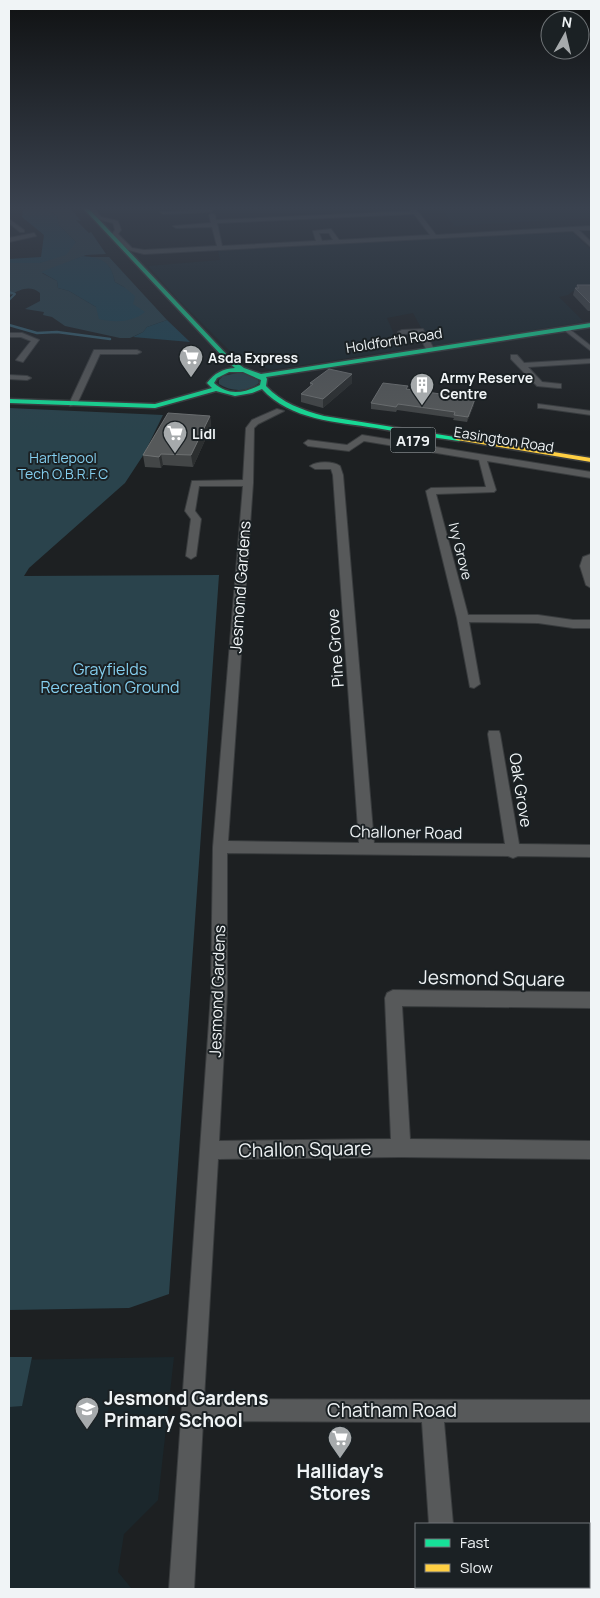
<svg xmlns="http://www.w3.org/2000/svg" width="600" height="1598" font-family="Manrope,sans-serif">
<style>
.built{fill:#1b272c}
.green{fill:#2a434c}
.forest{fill:#1e4554}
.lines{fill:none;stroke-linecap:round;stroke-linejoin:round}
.stream-far1{stroke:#376070;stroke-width:2}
.stream{stroke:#376070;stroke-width:2.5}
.street-casing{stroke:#393c3e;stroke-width:2}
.fast-casing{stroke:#393c3e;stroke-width:3}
.slow-casing{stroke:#393c3e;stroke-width:3}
.street{fill:#57595a;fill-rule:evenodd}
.fast{fill:#16e098;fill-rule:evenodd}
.slow{fill:#ffcf43;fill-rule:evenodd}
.wall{fill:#434647}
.shaded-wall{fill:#2c2f30}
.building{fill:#56595a;stroke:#6e7172}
.labels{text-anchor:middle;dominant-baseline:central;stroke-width:4;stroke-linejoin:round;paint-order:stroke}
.far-street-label{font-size:14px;fill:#f0f4f6;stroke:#1b2124}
.far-poi-label{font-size:14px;font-weight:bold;fill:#f0f4f6;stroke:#1b2124;text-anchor:start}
.far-park-label{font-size:14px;fill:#84ceee;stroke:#1b2124}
.shield{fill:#1b2124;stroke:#b0b5b7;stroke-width:1}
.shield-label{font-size:15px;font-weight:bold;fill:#f0f4f6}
.street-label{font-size:16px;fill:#f0f4f6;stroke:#1b2124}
.park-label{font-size:16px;fill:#84ceee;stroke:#1b2124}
.near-street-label{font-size:19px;fill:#f0f4f6;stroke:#1b2124}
.near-poi-label{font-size:19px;font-weight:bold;fill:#f0f4f6;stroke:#1b2124;text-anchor:start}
</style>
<rect width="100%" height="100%" fill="#1d2022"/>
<path class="built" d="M441,209H591V218L454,226Z
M566,232L573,233L591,250V290L573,291L568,295L559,297L584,322L431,346L413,313L387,318L401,350L271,370L235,356L176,297L148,266L220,260L218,250Z
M174,1357L158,1500L124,1534L118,1572L132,1589H9V1360Z"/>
<path class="green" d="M47,209H71L81,221L76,220L89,233L91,232L106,254L86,255L42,273L57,281L58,288L69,291L96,307L133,304L124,287L115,282C111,264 105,260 87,257H109L167,320L147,327L143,332L130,338H120L65,326L52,317L43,315L44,312L25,309L40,301V293C31,285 20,289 11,295L9,294V263H40L76,242L59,225L57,216Z
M242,372L258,378L259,383C248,392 231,392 219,384V380L223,376Z
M9,408L163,415L144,454L125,483L29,568L24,576L219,575L169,1294L129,1308L9,1310Z
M9,1357H32L22,1406L9,1407Z"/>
<path class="forest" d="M23,209H47L57,216L59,225L76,242L66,255L40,263H9V259L41,257L44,235L22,217Z
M83,256C103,258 111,262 115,282L124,287L135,296L133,304L145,312C133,322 115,323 99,319L96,307L69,291L58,288L57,281L41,272Z
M167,320L190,342L133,337L143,332L147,327Z"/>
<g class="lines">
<path class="stream-far1" d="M9,292L15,294L9,300"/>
<path class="stream" d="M9,325L37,333L57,332L110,339"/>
<defs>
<path id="street" d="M90,209H95L101,217L118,221L121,230L118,234L132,248L144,250L217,246L212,227L176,228L173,226L211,223L209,215L212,213L215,215L216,220L411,211V209H416L436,235L591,226V230H579L591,242V247L573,231L144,254L128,250L112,234L115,230L113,223L97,219ZM414,214L430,235L339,240L331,229L313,231L316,241L222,246L217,223ZM319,233H329L333,240L322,241Z
M213,209L211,212L163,214L160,212Z
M9,219L24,230V232H20L9,223Z
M34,233L36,236L9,242V238Z
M564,328H568L591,346V351L564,330Z
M423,329L434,349L433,351H427L418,333L402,334L398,332L402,330Z
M9,333H22L39,340L23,362L16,360L31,341L21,337H9Z
M94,350H137L141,352L137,354H100L77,404L70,406L69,404Z
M511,355H517L524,363L591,359V363L528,367L542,382L561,384V388H558L537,386L511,359Z
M9,375L27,376L31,378L27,380L9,379Z
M538,404L591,411V415L541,408H538Z
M277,409L284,411L258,424L254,428L253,483L228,841L359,843L333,475L331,469H315L310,466C317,461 333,461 340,466L343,475L374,843L505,844L488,734L489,731H499L500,734L519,844L591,845V857L518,856L513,858L508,856L227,853V994L219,1141L391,1139L385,998L387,993L393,990L591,992V1008L402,1006L410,1139L591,1141V1159L401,1157L218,1159L204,1399L591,1400V1422H444L453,1524H429L422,1422L203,1421L194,1589H169L211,994L213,847L243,486H199L195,511L201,519L196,556L191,559L186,556L191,519L185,511L192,481L243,480L246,428L252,420Z
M362,435L591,472V478L487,461L496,490L494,492L436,494L468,615H538L573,620H591V628H573L538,623L469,622L480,684L474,688L470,687L457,618L426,491L431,488L486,487L479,460L364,441L349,451L308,446L304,443L308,440L347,445Z
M591,554V588L586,585L580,566L583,557Z
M435,1587H459L460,1589H435Z"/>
<path id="fast" d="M84,209H89L229,357L244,368L261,374L591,323V327L266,377L267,379L266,386C282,403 302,410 324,416L461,438L463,439L459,441C431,437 403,433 376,428C337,422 290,420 262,389L252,393L235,396L216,391L155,408L9,403V399L155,404L212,388L207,383C215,373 222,369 235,368L225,359ZM229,372H243L261,380L260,385C244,393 228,396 214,383L217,378Z"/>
<path id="slow" d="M459,437L591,458V462L457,440L455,439Z"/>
</defs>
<use href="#street" class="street-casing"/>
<use href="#fast" class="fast-casing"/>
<use href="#slow" class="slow-casing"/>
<use href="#street" class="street"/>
<use href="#fast" class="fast"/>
<use href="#slow" class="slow"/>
</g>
<path class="wall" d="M577,285H591V311H588L573,295L575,288H576Z
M310,383H352L323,408L301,402V394L310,386Z
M407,389L474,405L467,422L453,420L454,418L397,410L396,412L371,409V403Z
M210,416L211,427L193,467L163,465L161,468L145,467L143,455Z"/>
<path class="shaded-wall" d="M352,374V383L323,408V399Z
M475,399L474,405L467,422L468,417Z
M210,416L211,427L193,467L191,455Z
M161,454L163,465L161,468L159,457Z"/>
<path class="building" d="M577,285H591V303H590L575,288H579Z
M329,369L352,374L323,399L301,394L313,384L310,383Z
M383,383L408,386L406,389L475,399L468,417L454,415L455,412L398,404L396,407L371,403Z
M168,413L210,416L191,455L161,454L159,457L143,455Z"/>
<linearGradient id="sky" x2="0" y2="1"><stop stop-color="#101213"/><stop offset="0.48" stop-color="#3a424f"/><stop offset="1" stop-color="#3a424f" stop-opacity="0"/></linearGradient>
<rect width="600" height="433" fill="url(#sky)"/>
<defs>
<symbol id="supermarket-pin" viewBox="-11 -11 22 30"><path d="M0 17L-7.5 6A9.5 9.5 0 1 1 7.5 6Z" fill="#a6aaac" stroke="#1b2124"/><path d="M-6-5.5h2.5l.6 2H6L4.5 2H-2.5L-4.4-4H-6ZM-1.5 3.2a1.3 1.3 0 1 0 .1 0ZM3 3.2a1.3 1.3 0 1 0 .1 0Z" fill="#fff"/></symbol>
<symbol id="building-pin" viewBox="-11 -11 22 30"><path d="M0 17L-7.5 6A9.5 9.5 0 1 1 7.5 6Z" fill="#a6aaac" stroke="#1b2124"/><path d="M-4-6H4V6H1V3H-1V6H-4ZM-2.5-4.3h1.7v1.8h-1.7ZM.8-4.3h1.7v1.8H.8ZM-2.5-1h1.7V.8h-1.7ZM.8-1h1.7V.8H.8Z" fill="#fff"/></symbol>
<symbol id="school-pin" viewBox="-11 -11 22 30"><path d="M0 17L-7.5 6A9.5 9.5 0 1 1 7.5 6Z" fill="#a6aaac" stroke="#1b2124"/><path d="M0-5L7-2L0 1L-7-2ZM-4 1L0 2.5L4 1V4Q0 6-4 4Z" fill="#fff"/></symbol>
</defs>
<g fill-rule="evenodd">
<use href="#supermarket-pin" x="177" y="343" width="28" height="38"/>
<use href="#building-pin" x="408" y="371" width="28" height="38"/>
<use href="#supermarket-pin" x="161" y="419" width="28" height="38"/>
<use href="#school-pin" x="73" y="1395" width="28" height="38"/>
<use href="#supermarket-pin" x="326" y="1424" width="28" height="38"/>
</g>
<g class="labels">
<g class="far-street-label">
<text transform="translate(394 340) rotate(-9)">Holdforth Road</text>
<text transform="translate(504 439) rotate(9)">Easington Road</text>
<text transform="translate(461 551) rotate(76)">Ivy Grove</text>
</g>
<g class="far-poi-label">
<text x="208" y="357">Asda Express</text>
<text x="440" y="377">Army Reserve<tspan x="440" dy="16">Centre</tspan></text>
<text x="192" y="433">Lidl</text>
</g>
<g class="far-park-label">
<text x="63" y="457">Hartlepool<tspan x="63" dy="16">Tech O.B.R.F.C</tspan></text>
</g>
<rect class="shield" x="390.5" y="427.5" width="45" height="25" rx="4"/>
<g class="shield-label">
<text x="413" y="440">A179</text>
</g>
<g class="street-label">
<text transform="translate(240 587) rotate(-86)">Jesmond Gardens</text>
<text transform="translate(335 648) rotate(-94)">Pine Grove</text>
<text transform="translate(521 790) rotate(81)">Oak Grove</text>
<text transform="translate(406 832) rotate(1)">Challoner Road</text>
<text transform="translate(217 991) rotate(-88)">Jesmond Gardens</text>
</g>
<g class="park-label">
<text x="110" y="669">Grayfields<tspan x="110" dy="18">Recreation Ground</tspan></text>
</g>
<g class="near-street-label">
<text transform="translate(492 978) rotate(1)">Jesmond Square</text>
<text transform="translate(305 1149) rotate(-1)">Challon Square</text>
<text x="392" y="1410">Chatham Road</text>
</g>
<g class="near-poi-label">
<text x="104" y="1398">Jesmond Gardens<tspan x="104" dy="22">Primary School</tspan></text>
<text x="340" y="1471" text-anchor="middle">Halliday's<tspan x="340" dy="22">Stores</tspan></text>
</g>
</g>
<rect width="600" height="1598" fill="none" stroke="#f0f4f6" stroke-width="20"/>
<rect x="415" y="1523" width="175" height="65" fill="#1b2124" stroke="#707578"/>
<rect x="425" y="1539" width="25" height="8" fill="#16e098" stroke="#707578"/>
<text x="460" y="1548" font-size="15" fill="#f0f4f6">Fast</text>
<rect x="425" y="1564" width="25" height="8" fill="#ffcf43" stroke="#707578"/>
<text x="460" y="1573" font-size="15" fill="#f0f4f6">Slow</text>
<g transform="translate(565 35) rotate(8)"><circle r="24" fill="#1b2124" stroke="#707578"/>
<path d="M0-4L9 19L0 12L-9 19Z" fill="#a6aaac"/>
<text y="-8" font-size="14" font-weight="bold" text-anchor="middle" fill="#f0f4f6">N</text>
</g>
</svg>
